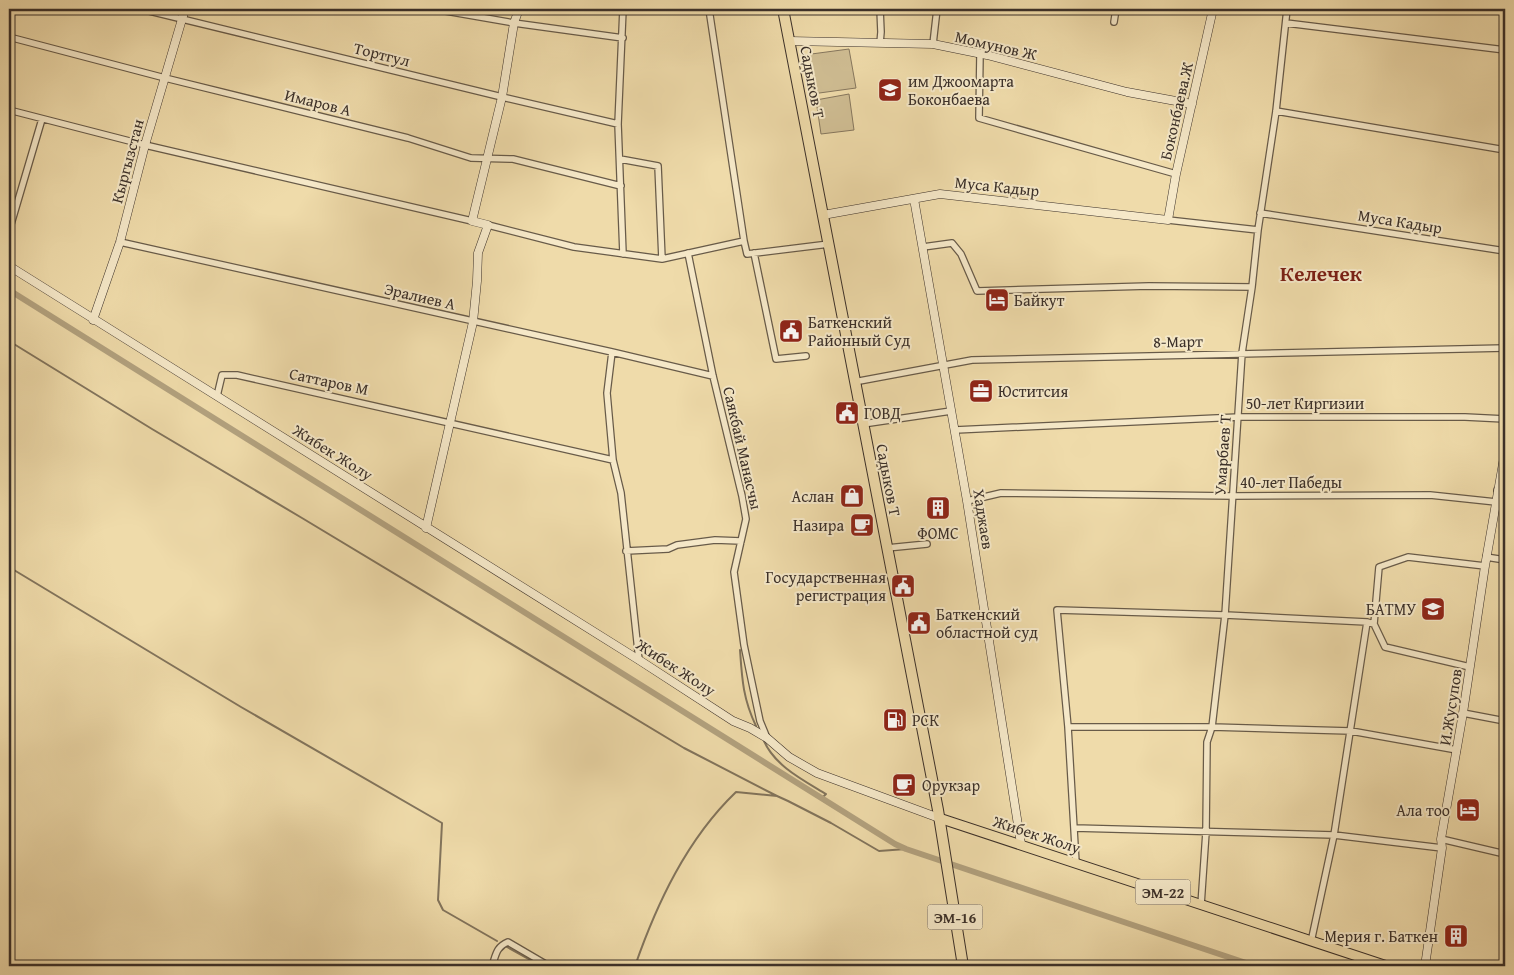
<svg xmlns="http://www.w3.org/2000/svg" width="1514" height="975" font-family="'Gentium Book Plus',serif">
<style>
.green{fill:#d0be94;stroke:#86775e}
.lines{fill:none;stroke-linecap:round;stroke-linejoin:round}
.stream{stroke:#82745c;stroke-width:2}
.canal{stroke:#b2a17e;stroke-width:6}
.street-casing{stroke:#685b49;stroke-width:8}
.secondary-casing{stroke:#3b3029;stroke-width:9}
.primary-casing{stroke:#3b3029;stroke-width:11}
.highway-casing{stroke:#3b3029;stroke-width:12}
.street{stroke:#f5e8c8;stroke-width:5.5}
.secondary{stroke:#f5e8c8;stroke-width:8}
.primary{stroke:#efdbaa;stroke-width:9}
.highway{stroke:#efdbaa;stroke-width:10}
.labels{text-anchor:middle;dominant-baseline:central;stroke-width:4;stroke-linejoin:round;paint-order:stroke}
.shield{fill:#f5e8c8;stroke:#736759;stroke-width:1}
.shield-label{font-size:15px;font-weight:bold;fill:#3b3029}
.street-label{font-size:16px;fill:#3b3029;stroke:#f5e8c8}
.poi-label{font-size:16px;fill:#3b3029;stroke:#f5e8c8;text-anchor:start}
.district-label{font-size:21px;font-weight:bold;fill:#7a1f14;stroke:#f5e8c8}
</style>
<rect width="100%" height="100%" fill="#efdbaa"/>
<filter id="stains"><feTurbulence type="fractalNoise" baseFrequency=".004" numOctaves="4"/><feColorMatrix values="0 0 0 0 .2 0 0 0 0 .09 0 0 0 0 .02 0 0 0 .5 -.17"/></filter>
<radialGradient id="worn" r=".72"><stop offset=".6" stop-color="#630" stop-opacity="0"/><stop offset="1" stop-color="#630" stop-opacity=".3"/></radialGradient>
<path class="green" d="M849,49L856,88L812,94L804,55Z
M849,94L854,130L821,134L816,100Z"/>
<g class="lines">
<path class="stream" d="M9,341L152,429L302,518L684,748L777,796
M9,567L241,707L442,823L438,900L443,910L497,941
M740,650C742,679 743,699 756,726
M764,741C775,766 803,780 826,794L822,798
M507,947L541,966
M635,966C657,903 687,839 736,792L777,796L788,801L831,823L879,851L906,849"/>
<path class="canal" d="M9,290L895,844L906,849L1255,966"/>
<defs>
<path id="street" d="M141,9L502,97L618,124
M434,9L514,23L623,38
M709,9L744,241
M1114,22L1116,9
M1286,23L1505,50
M9,37L165,78L408,138L471,158L513,159L621,186
M880,43L881,32L880,9
M933,44L937,9
M980,54L979,118L1176,174
M9,110L145,145L472,221
M1276,111L1505,150
M620,159L658,166L662,259
M1260,213L1505,251
M1168,220L1258,230
M488,225L574,247L662,259L744,241L747,254L829,244
M9,231L42,119
M120,242L612,352L713,376
M923,247L952,243L961,254L977,291L1149,286L1252,287
M688,253L713,376L742,496L746,519L734,572L744,645L760,721L767,738
M754,253L776,359L806,356
M623,254L618,124L623,9
M612,352L607,393L613,460L621,493L639,660
M854,382L972,360L1505,348
M217,396L222,375H237L613,460
M863,424L951,411
M955,430L1239,417H1465L1505,419
M1497,490L1505,491
M967,501L1001,493L1233,496L1430,495L1496,502
M887,548L927,544
M626,551L668,549L677,545L715,540L741,541
M1486,557L1505,560
M1470,667L1385,647L1374,624L1379,567L1408,557L1485,566
M1463,713L1505,721
M1068,727H1212L1351,731L1457,750
M1074,828L1334,835L1442,848
M1441,839L1505,854
M1076,863L1068,727L1057,610L1225,615L1367,622L1374,624
M1201,905L1206,832L1207,742L1212,727L1225,615L1242,353L1252,287L1258,230L1276,111L1287,9
M1311,942L1334,835L1367,622
M492,966C496,955 496,947 508,942L549,966"/>
<path id="secondary" d="M790,41L933,44L987,55L1127,92L1192,104
M914,199L967,501L1021,844
M823,215L940,194L1168,220L1176,174L1213,9
M9,266L639,660L733,721L750,728L767,738L789,757L817,773L939,818
M93,320L120,242L145,145L185,9
M426,528L473,322L477,281L478,253L488,225L472,221L502,97L514,23L519,9
M1425,966L1442,848L1441,839L1463,713L1485,566L1505,452"/>
<path id="primary" d="M939,818L1387,966"/>
<path id="highway" d="M783,9L938,810L963,966"/>
</defs>
<use href="#street" class="street-casing"/>
<use href="#secondary" class="secondary-casing"/>
<use href="#primary" class="primary-casing"/>
<use href="#highway" class="highway-casing"/>
<use href="#street" class="street"/>
<use href="#secondary" class="secondary"/>
<use href="#primary" class="primary"/>
<use href="#highway" class="highway"/>
</g>
<defs>
<symbol id="school-square" viewBox="-11 -11 22 22"><rect x="-9" y="-9" width="18" height="18" rx="4" fill="#8f2418" stroke="#f5e8c8"/><path d="M0-5L7-2L0 1L-7-2ZM-4 1L0 2.5L4 1V4Q0 6-4 4Z" fill="#fff"/></symbol>
<symbol id="hotel-square" viewBox="-11 -11 22 22"><rect x="-9" y="-9" width="18" height="18" rx="4" fill="#8f2418" stroke="#f5e8c8"/><path d="M-6-4.5h1.5V1H6V5H4.5V3h-9V5H-6ZM-4 0a1.8 1.8 0 1 1 3.6 0ZM.5 0V-2.5h3Q6-2.5 6 0Z" fill="#fff"/></symbol>
<symbol id="civic-square" viewBox="-11 -11 22 22"><rect x="-9" y="-9" width="18" height="18" rx="4" fill="#8f2418" stroke="#f5e8c8"/><path d="M-.6-6.5H3V-4.5H.6V-3L4-1V1h2V6H-6V1h2V-1L-.6-3ZM-1.2 2.5V6h2.4V2.5Z" fill="#fff"/></symbol>
<symbol id="office-square" viewBox="-11 -11 22 22"><rect x="-9" y="-9" width="18" height="18" rx="4" fill="#8f2418" stroke="#f5e8c8"/><path d="M-6-3h4V-5.5h4V-3h4V5H-6ZM-1-4.5V-3h2v-1.5ZM-6 0V1H6V0Z" fill="#fff"/></symbol>
<symbol id="shop-square" viewBox="-11 -11 22 22"><rect x="-9" y="-9" width="18" height="18" rx="4" fill="#8f2418" stroke="#f5e8c8"/><path d="M-5-2.5h2.3a2.7 3.5 0 0 1 5.4 0H5L5.5 6h-11ZM-1.5-2.5h3a1.5 2.3 0 0 0-3 0Z" fill="#fff"/></symbol>
<symbol id="building-square" viewBox="-11 -11 22 22"><rect x="-9" y="-9" width="18" height="18" rx="4" fill="#8f2418" stroke="#f5e8c8"/><path d="M-4-6H4V6H1V3H-1V6H-4ZM-2.5-4.3h1.7v1.8h-1.7ZM.8-4.3h1.7v1.8H.8ZM-2.5-1h1.7V.8h-1.7ZM.8-1h1.7V.8H.8Z" fill="#fff"/></symbol>
<symbol id="cafe-square" viewBox="-11 -11 22 22"><rect x="-9" y="-9" width="18" height="18" rx="4" fill="#8f2418" stroke="#f5e8c8"/><path d="M-5.5-4.5H6V0H3Q3 3.5 0 3.5H-2.5Q-5.5 3.5-5.5 0ZM3-3.2v2h1.7v-2ZM-6 4.5H4V6H-6Z" fill="#fff"/></symbol>
<symbol id="university-square" viewBox="-11 -11 22 22"><rect x="-9" y="-9" width="18" height="18" rx="4" fill="#8f2418" stroke="#f5e8c8"/><path d="M0-5L7-2L0 1L-7-2ZM-4 1L0 2.5L4 1V4Q0 6-4 4Z" fill="#fff"/></symbol>
<symbol id="fuel-square" viewBox="-11 -11 22 22"><rect x="-9" y="-9" width="18" height="18" rx="4" fill="#8f2418" stroke="#f5e8c8"/><path d="M-5.5-6h7V0h2V4h1.3V-2.5L3-4.5l.8-.8L6-3V5H2.5V1h-1V6h-7ZM-4.2-4.7v3.2H.2V-4.7Z" fill="#fff"/></symbol>
</defs>
<g fill-rule="evenodd">
<use href="#school-square" x="876" y="76" width="28" height="28"/>
<use href="#hotel-square" x="983" y="286" width="28" height="28"/>
<use href="#civic-square" x="777" y="317" width="28" height="28"/>
<use href="#office-square" x="967" y="377" width="28" height="28"/>
<use href="#civic-square" x="833" y="399" width="28" height="28"/>
<use href="#shop-square" x="838" y="482" width="28" height="28"/>
<use href="#building-square" x="924" y="494" width="28" height="28"/>
<use href="#cafe-square" x="848" y="511" width="28" height="28"/>
<use href="#civic-square" x="889" y="572" width="28" height="28"/>
<use href="#university-square" x="1419" y="595" width="28" height="28"/>
<use href="#civic-square" x="905" y="609" width="28" height="28"/>
<use href="#fuel-square" x="881" y="706" width="28" height="28"/>
<use href="#cafe-square" x="890" y="771" width="28" height="28"/>
<use href="#hotel-square" x="1454" y="796" width="28" height="28"/>
<use href="#building-square" x="1442" y="922" width="28" height="28"/>
</g>
<g class="labels">
<g class="shield">
<rect x="1135.5" y="879.5" width="55" height="25" rx="4"/>
<rect x="927.5" y="904.5" width="55" height="25" rx="4"/>
</g>
<g class="shield-label">
<text x="1163" y="892">ЭМ-22</text>
<text x="955" y="917">ЭМ-16</text>
</g>
<g class="street-label">
<text transform="translate(996 45) rotate(13)">Момунов Ж</text>
<text transform="translate(382 54) rotate(14)">Тортгул</text>
<text transform="translate(813 82) rotate(79)">Садыков Т</text>
<text transform="translate(318 102) rotate(14)">Имаров А</text>
<text transform="translate(1176 111) rotate(-77)">Боконбаева.Ж</text>
<text transform="translate(127 161) rotate(-75)">Кыргызстан</text>
<text transform="translate(997 186) rotate(6)">Муса Кадыр</text>
<text transform="translate(1400 221) rotate(9)">Муса Кадыр</text>
<text transform="translate(420 296) rotate(13)">Эралиев А</text>
<text transform="translate(1178 341) rotate(-1)">8-Март</text>
<text transform="translate(329 381) rotate(12)">Саттаров М</text>
<text x="1305" y="403">50-лет Киргизии</text>
<text transform="translate(743 448) rotate(77)">Саякбай Манасчы</text>
<text transform="translate(333 452) rotate(32)">Жибек Жолу</text>
<text transform="translate(1222 455) rotate(-86)">Умарбаев Т</text>
<text transform="translate(889 480) rotate(79)">Садыков Т</text>
<text x="1291" y="482">40-лет Пабеды</text>
<text transform="translate(984 519) rotate(81)">Хаджаев</text>
<text transform="translate(676 667) rotate(33)">Жибек Жолу</text>
<text transform="translate(1450 707) rotate(-81)">И.Жусупов</text>
<text transform="translate(1037 834) rotate(18)">Жибек Жолу</text>
</g>
<g class="poi-label">
<text x="908" y="81">им Джоомарта<tspan x="908" dy="18">Боконбаева</tspan></text>
<text x="1014" y="300">Байкут</text>
<text x="808" y="322">Баткенский<tspan x="808" dy="18">Районный Суд</tspan></text>
<text x="998" y="391">Юститсия</text>
<text x="864" y="413">ГОВД</text>
<text x="834" y="496" text-anchor="end">Аслан</text>
<text x="844" y="525" text-anchor="end">Назира</text>
<text x="938" y="533" text-anchor="middle">ФОМС</text>
<text x="886" y="577" text-anchor="end">Государственная<tspan x="886" dy="18">регистрация</tspan></text>
<text x="1416" y="609" text-anchor="end">БАТМУ</text>
<text x="936" y="614">Баткенский<tspan x="936" dy="18">областной суд</tspan></text>
<text x="912" y="720">РСК</text>
<text x="922" y="785">Орукзар</text>
<text x="1450" y="810" text-anchor="end">Ала тоо</text>
<text x="1438" y="936" text-anchor="end">Мерия г. Бaткен</text>
</g>
<g class="district-label">
<text x="1321" y="273">Келечек</text>
</g>
</g>
<rect width="1514" height="975" fill="none" stroke="#efdbaa" stroke-width="30"/>
<rect x="10" y="10" width="1494" height="955" fill="none" stroke="#3b3029" stroke-width="2.5"/>
<rect x="15" y="15" width="1484" height="945" fill="none" stroke="#3b3029"/>
<rect width="100%" height="100%" filter="url(#stains)"/>
<rect width="100%" height="100%" fill="url(#worn)"/>
</svg>
